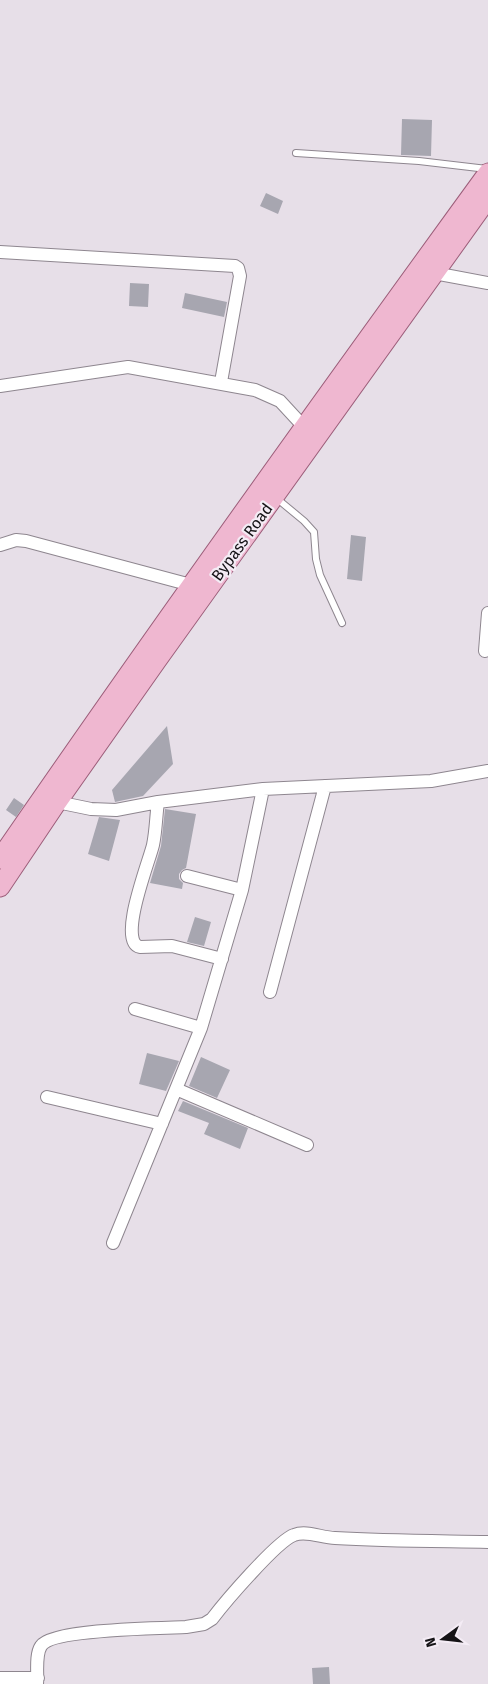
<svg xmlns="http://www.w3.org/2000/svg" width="488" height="1684" font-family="'Fira Sans',sans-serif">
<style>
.building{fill:#a7a6b0}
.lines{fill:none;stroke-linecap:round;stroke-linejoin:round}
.service-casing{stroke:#8e868f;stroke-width:8}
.minor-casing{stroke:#8e868f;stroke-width:14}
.primary-casing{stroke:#9c5e7a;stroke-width:21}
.service{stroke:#fff;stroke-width:6}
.minor{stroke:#fff;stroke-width:12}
.primary{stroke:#efb7d0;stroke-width:19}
.labels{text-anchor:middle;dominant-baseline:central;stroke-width:4.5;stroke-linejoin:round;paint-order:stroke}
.street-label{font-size:16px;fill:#151316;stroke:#f4ecf5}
</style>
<rect width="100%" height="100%" fill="#e7dfe8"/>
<path class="building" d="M402,119L432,120L431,156L401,155Z
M266,193L283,201L278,214L260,206Z
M130,283L149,284L148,307L129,306Z
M185,293L227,302L224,317L182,308Z
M351,535L366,537L362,581L347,579Z
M167,726L173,764L143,796L115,802L112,790Z
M14,798L24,805L16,817L6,810Z
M165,809L196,814L186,868L182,870L179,874V879L183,883L182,889L150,883L161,846Z
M99,817L120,820L109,861L88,854Z
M195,917L211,922L204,946L187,942Z
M147,1053L179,1061L166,1091L139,1084Z
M201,1057L230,1070L217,1098L189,1086Z
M183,1101L248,1128L240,1149L204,1134L209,1123L178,1111Z
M329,1667L330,1684H313L312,1668Z"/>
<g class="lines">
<defs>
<path id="service" d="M296,153L419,161L487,169
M275,497L304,521L314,532L316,559L320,575L342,623"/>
<path id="minor" d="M0,252L235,266L238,268L240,276L221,382
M434,273L488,283
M0,386L128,367L255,390L280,401L304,427
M0,545L16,540L26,541L191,585
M485,651L488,613
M57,802L91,809L116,810L158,802L263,789L431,781L488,771
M158,802C156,816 156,831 153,845C149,862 117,942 140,947L172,946L222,959
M187,876L242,890
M270,992L325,786
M135,1009L201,1028
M176,1089L307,1145
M47,1097L162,1124
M113,1243L201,1028L242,890L263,789
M0,1678H38
M37,1684C38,1673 35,1655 41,1646C51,1629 163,1628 186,1627L204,1624L212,1619C225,1602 277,1541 294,1535C307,1530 322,1538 335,1538C386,1541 437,1541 488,1542"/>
<path id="primary" d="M0,859C159,628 323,400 488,173
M0,887L57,802L157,660L488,198"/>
</defs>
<use href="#service" class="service-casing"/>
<use href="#minor" class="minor-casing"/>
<use href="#primary" class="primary-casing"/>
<use href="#service" class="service"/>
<use href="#minor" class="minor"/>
<use href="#primary" class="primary"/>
</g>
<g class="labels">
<g class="street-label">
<text transform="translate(242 542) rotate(-54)">Bypass Road</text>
</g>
</g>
<g transform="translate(443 1639) rotate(255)" stroke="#f4ecf5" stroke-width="4" paint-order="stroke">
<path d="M0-4L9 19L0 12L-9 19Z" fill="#151316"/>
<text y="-8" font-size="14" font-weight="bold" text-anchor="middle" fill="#151316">N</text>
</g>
</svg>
